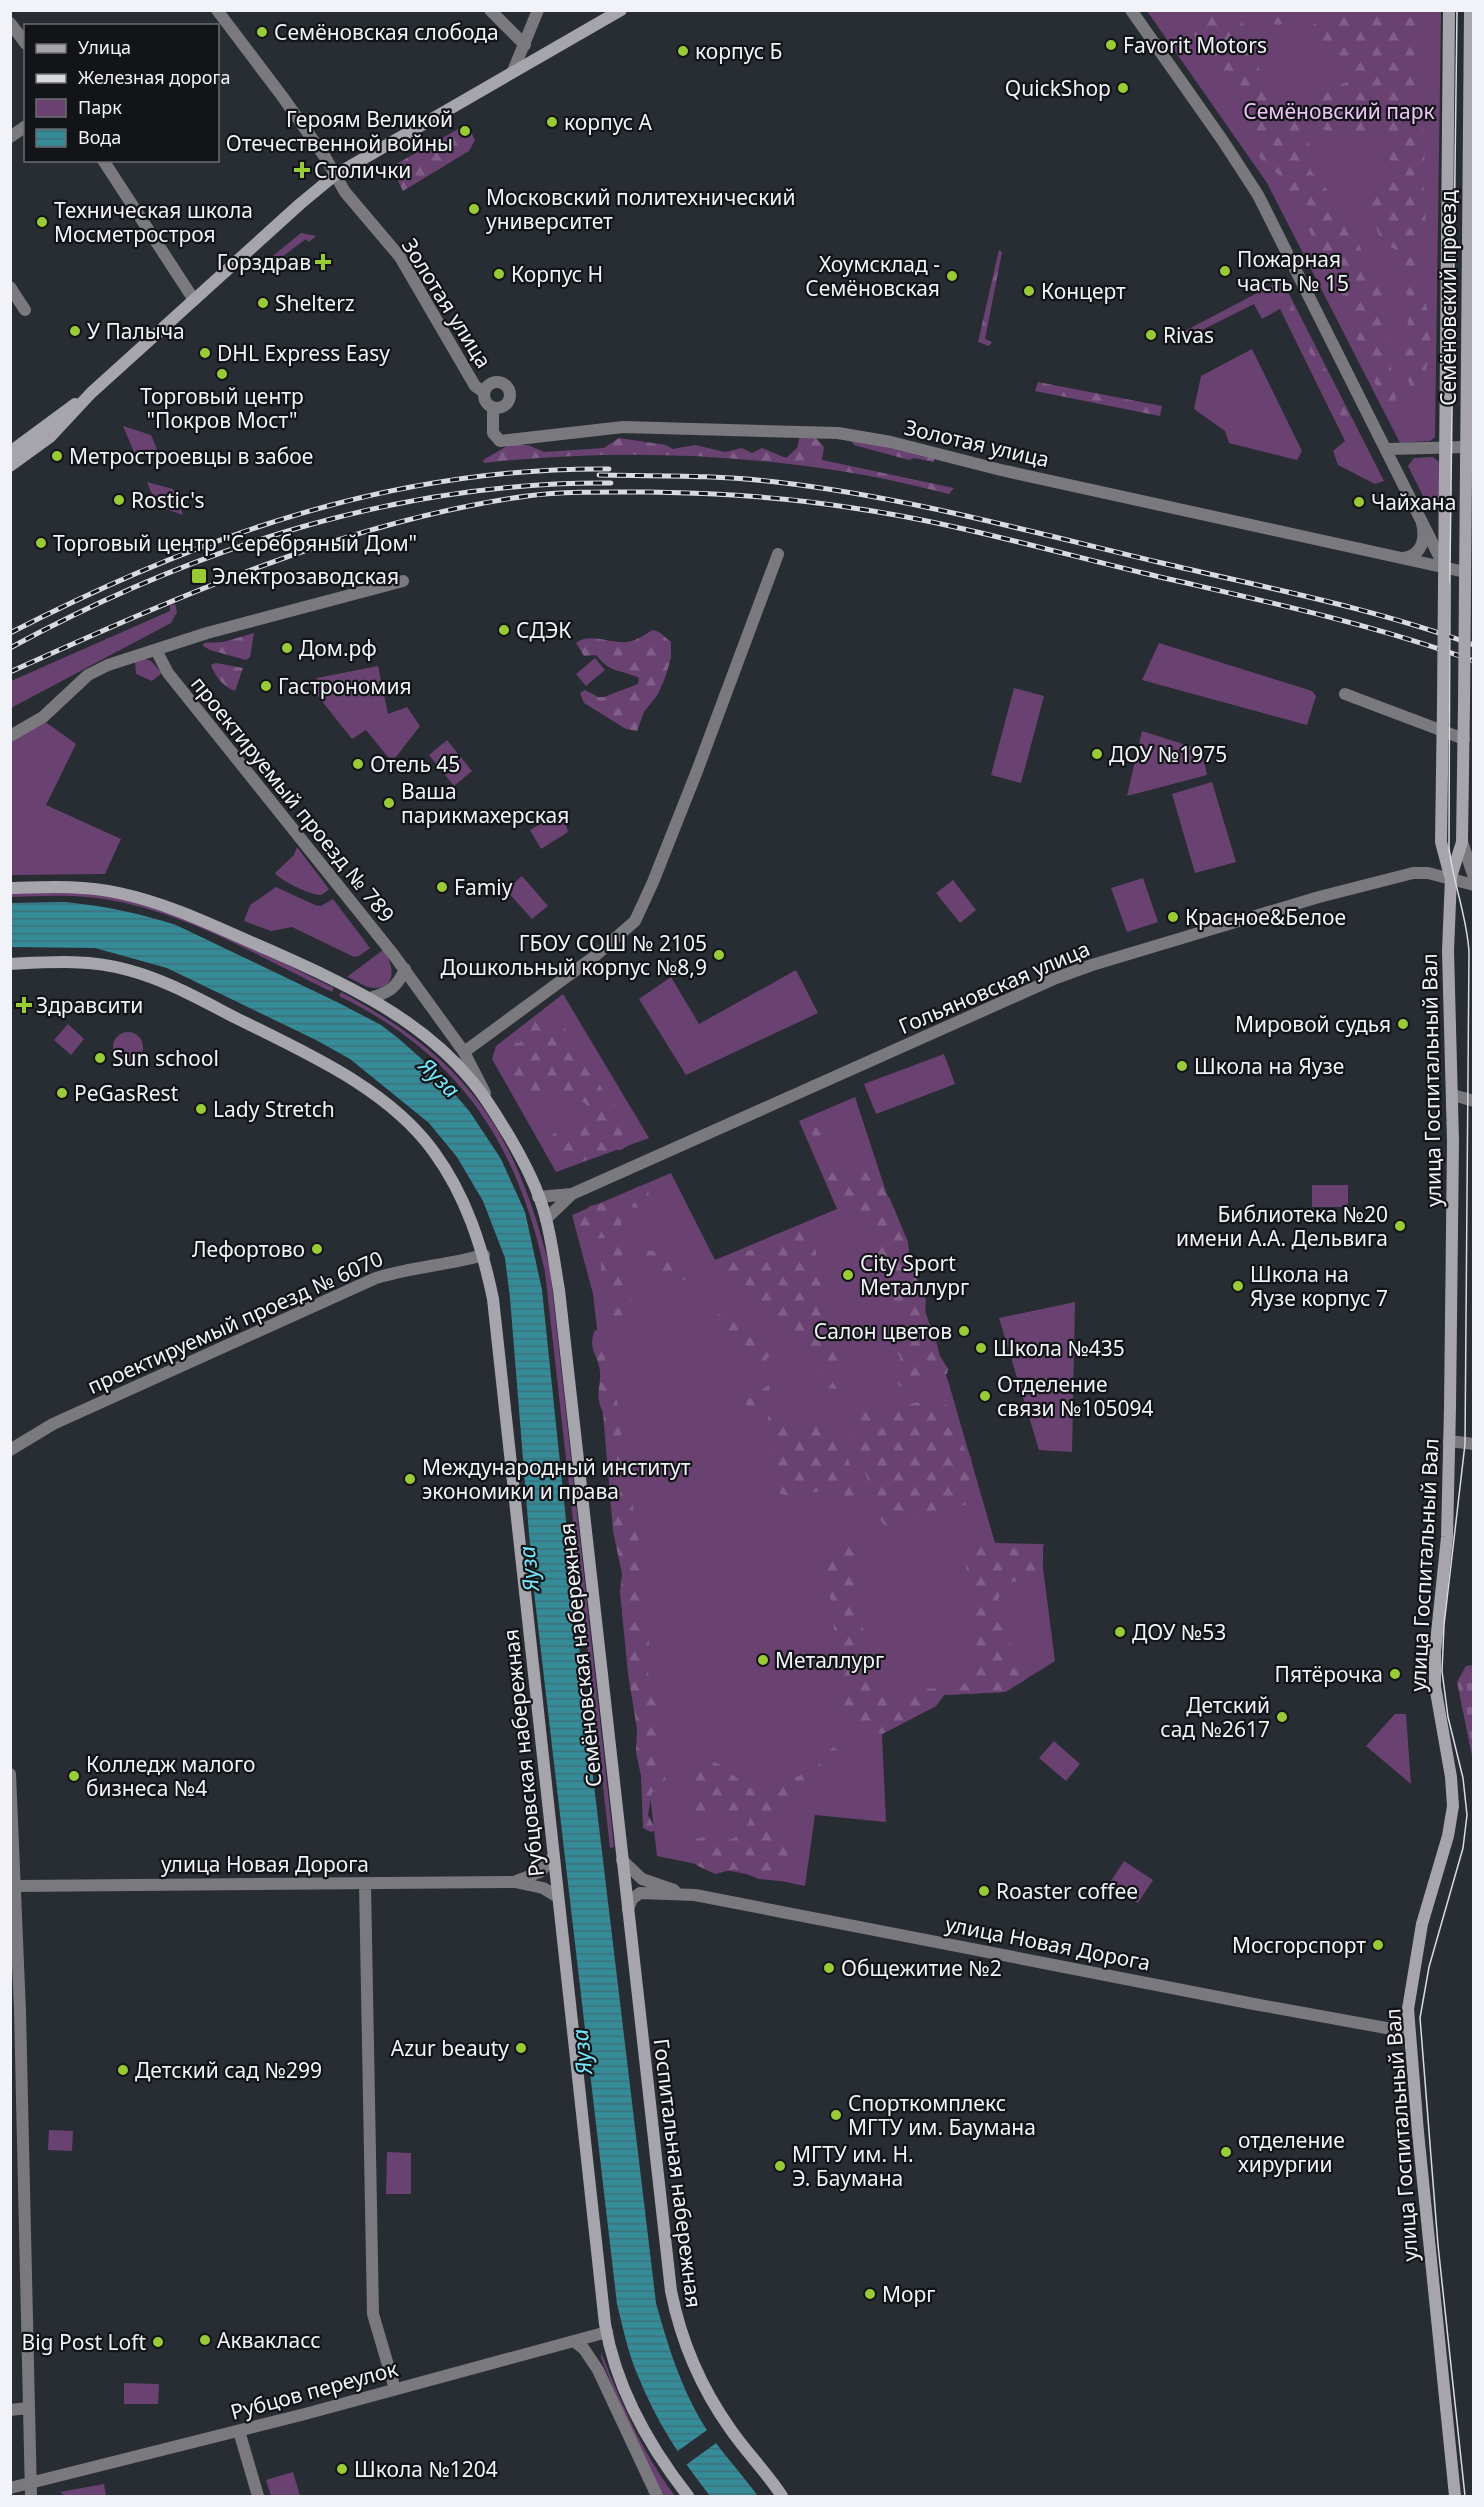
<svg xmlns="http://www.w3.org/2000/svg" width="1484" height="2507" font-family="'Noto Sans',sans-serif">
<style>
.green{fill:#6a4272}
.forest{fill:url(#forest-firs)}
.cemetery{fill:url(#cemetery-stones)}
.water{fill:url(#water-rules)}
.pier{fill:#282c33}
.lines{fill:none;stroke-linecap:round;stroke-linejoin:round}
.minor{stroke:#7a797d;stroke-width:12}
.tertiary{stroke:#7a797d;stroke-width:12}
.secondary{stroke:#a6a5ac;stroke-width:12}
.tram{stroke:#d9dbe0;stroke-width:1.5}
.rail-casing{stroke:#d9dbe0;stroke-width:5}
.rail{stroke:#131417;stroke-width:3;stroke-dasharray:9;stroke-linecap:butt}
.secondary-bridge{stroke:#a6a5ac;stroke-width:12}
.poi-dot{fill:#99cb36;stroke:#131417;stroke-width:2}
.labels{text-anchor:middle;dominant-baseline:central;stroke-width:4.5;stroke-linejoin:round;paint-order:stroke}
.poi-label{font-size:21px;fill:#f1f3f8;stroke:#131417;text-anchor:start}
.park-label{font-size:21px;fill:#edc4f6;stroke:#131417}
.street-label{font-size:21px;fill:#f1f3f8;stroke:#131417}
.water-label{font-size:22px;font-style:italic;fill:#75e7fa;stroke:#131417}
</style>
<defs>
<pattern id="forest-firs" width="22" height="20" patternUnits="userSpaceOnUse" patternTransform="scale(1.5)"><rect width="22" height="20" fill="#6a4272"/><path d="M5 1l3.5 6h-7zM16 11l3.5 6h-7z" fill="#805e87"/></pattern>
<pattern id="cemetery-stones" width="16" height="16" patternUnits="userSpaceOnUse" patternTransform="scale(1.5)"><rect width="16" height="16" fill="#6a4272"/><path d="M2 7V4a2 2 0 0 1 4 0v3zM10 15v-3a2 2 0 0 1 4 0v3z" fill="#805e87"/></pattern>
<pattern id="water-rules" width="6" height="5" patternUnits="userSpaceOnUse" patternTransform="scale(1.5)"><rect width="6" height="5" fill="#368b99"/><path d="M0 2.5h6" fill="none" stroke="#3d7179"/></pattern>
</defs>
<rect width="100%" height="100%" fill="#282c33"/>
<path class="green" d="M1147,11H1441L1435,437L1430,441L1400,443L1267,183Z
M301,233L316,236L309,242L306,239L267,268L263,264Z
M1282,280L1384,481L1375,484L1338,465L1333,451L1345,441L1280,309L1262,319L1254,304L1182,340L1179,334Z
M1252,349L1302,451L1297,460L1229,443L1225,431L1194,409L1201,376Z
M123,426L151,435L161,459L134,452Z
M1433,457L1439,462V507L1436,509L1428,506L1408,466L1414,458Z
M147,482L173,489L183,515L157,506Z
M175,604L177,612L171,623L11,708V681L170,611V605Z
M1159,643L1312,691L1316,696L1307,725L1142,680Z
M142,658L151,661L162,673L152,681L136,674L135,661Z
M595,658L605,670L586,686L576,674Z
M378,666L388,714L407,707L420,726L392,762L366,730L352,739L313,690L317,678Z
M1014,688L1044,696L1021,783L991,775Z
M44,721L76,744L46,805L121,839L105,874L11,875V741Z
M1142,731L1202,750L1207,775L1127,796Z
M447,740L472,771L454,786L429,755Z
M1212,782L1236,862L1195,873L1172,794Z
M562,811L568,832L541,849L530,830Z
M297,847L329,889C327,891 323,894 321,895C312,896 279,880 275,873L294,855Z
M522,876L548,906L532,919L506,890Z
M1143,878L1158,922L1127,932L1111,888Z
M953,880L976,910L960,923L936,893Z
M276,887L315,905L321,906L333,899L370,948L359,956L354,957L292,927L271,931L244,921L250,905Z
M11,893C48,893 87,890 124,898C198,915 266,956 334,988L332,992C265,960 198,919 125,903C87,894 49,895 11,897Z
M383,950C394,962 398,990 373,988C364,987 355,980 347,977Z
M796,970L818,1013L686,1075L639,999L671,977L699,1024Z
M341,992C469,1061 515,1130 550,1269L614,1847L610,1848L545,1272C517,1143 460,1055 339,996Z
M563,994L649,1138L556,1172L492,1059L496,1046Z
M68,1024L84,1039L71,1055L54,1040Z
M113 1047a15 15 0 1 1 30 0a15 15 0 1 1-30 0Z
M944,1054L955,1084L876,1114L864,1084Z
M855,1097L949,1384L995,1543L1044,1544L1041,1553L1055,1661L1005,1692L944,1695L936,1706L882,1734L886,1822L815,1815L805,1886L657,1856L593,1294L572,1215L671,1173L715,1260L837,1209L799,1121Z
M1312,1185H1348V1207H1312Z
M1075,1302L1072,1452L1039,1450L999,1318Z
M1395,1714H1406L1411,1784L1366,1746Z
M1054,1741L1080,1764L1066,1781L1039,1758Z
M1124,1861L1153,1880L1138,1903L1109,1884Z
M49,2130L73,2131L72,2151L48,2150Z
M387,2152L411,2153V2194H386Z
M601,2352C621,2403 642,2452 675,2496H664L649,2476L601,2358Z
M124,2383L159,2384L158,2404H124Z
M293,2472L300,2496H271L266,2480Z
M104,2484L106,2496H65L60,2492Z"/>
<path class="forest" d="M1175,11H1237L1254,48L1259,69L1293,108L1309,145L1311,171L1336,200L1387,300L1391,368L1397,407V412L1392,421L1378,393L1369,362L1359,350L1354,328L1338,283L1331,276L1320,257L1302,212L1283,193V178L1262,162L1249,131L1245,113L1237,106L1222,71L1213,58L1201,49L1190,25Z
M1258,11H1292L1290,21L1278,25L1263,20Z
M1324,11H1426L1424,14L1416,82L1425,148L1423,177L1426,225L1420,257L1421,273L1431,333L1423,395L1416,403L1409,395L1410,385L1406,374L1405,353L1408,330L1405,258L1404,253C1398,249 1391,249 1386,244C1373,233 1376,212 1367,199L1369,194L1388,182C1392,163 1392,149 1377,136L1367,134L1357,136L1342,133L1331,135L1323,129L1315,115L1317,100L1324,92L1349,81L1337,72L1327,54L1315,45L1310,29Z
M467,124L475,140L469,151L403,191L391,167Z
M999,250L1002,252L985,339L992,342L989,346L978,342Z
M1283,291L1286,293L1357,432L1359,437L1356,441L1352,439L1281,294Z
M1038,382L1162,406L1160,416L1035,391Z
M800,436H814L824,447L822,460L954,488L949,494C920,487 892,480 864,475C739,453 610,449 484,463L483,460L509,445H528L544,452L604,448L619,438L666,445L673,449L695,445L725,452L742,448L752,453L762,448L786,458L797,448Z
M849,437L934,458V462L914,458L909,460L854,445Z
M653,630L659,632L671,642V658L665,678L658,694L644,712L637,731L626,729L584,703L580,693L585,690L598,697H604L638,684L639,678C618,668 613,675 596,655L584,656L576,643C589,632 611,644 627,642C637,641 645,634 653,630Z
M254,633L250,657L246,660L210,650L203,646L204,643L223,642Z
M216,663L243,668L235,691C225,688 214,675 211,665Z
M560,1015L571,1043L582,1055L607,1097L629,1121L634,1131V1142L621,1150H615L569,1166L558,1156L550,1137L558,1130L591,1123L597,1115L579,1098L565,1091L532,1107L515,1079L514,1074L517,1070L510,1045L514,1042L520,1043L522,1038L521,1033L537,1019L543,1020L544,1025C553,1027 555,1022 560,1015Z
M815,1127L821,1128C824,1146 827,1171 847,1178L865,1167L876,1166L884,1191L890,1199L908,1242L910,1263L926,1300L925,1315L933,1330L940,1356L948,1369L947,1374L935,1372V1382L920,1380L900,1387L897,1383L900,1357L891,1343L893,1338L905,1339L909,1336L908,1326L891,1315C890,1304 891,1292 889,1281C888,1274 881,1267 879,1260C874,1240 881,1221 856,1213L839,1224L829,1223L826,1219L835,1215L839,1205L827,1182L811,1130Z
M642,1186L649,1190L647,1203L637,1208L631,1207L623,1215C621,1219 622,1225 620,1229C613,1242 594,1238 582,1236L576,1218L590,1206L612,1201L637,1187Z
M810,1226L845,1383L837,1389L827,1388L813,1359L711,1266Z
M628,1236L640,1252L667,1249L687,1279L664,1282L661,1259L627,1263L633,1325L610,1313L612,1294L601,1282V1247Z
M718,1314C740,1320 755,1339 771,1355L759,1366L734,1338L722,1340Z
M595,1330L606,1333L603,1353L616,1392L622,1442L640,1549L649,1642L647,1668L660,1724L666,1786L652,1792L648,1815L656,1830L651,1832L643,1828L641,1776L636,1752L637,1729L628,1674L620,1592L622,1574L613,1531L603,1413C594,1392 601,1390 600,1371C598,1354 587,1349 595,1330Z
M769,1385L771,1402L752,1410L748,1408L745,1401Z
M925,1400L946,1405L954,1410L964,1449L971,1457L976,1502L885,1526L877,1516L869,1498L870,1487L853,1434L852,1423L855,1410H887Z
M768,1416H778L797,1424H828C849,1450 859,1481 852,1513L841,1511L838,1496L829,1490L787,1496L777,1492L773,1483L777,1474L771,1455Z
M986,1542L1043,1547V1579L1008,1582L998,1599V1615L1009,1621L1011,1653L1025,1680L1005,1692L944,1695L936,1706L882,1734L853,1725L845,1716L825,1556L832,1545L847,1544L858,1551L856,1567L867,1664L876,1695L898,1696L917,1689L955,1688L972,1680L977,1662L964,1548Z
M1473,1665V1761L1457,1682L1466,1666Z
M833,1747L838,1750L839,1754C835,1771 810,1781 794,1785C789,1802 770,1809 764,1825C770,1828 779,1825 786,1829C805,1840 789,1869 780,1881L759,1879L735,1869L715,1874L696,1865L690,1850L692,1840C708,1833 724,1844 734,1838C740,1835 746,1826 750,1820L749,1816C730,1809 701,1826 692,1807C688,1800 692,1790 689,1783C688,1780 686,1778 684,1775L686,1770L703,1767L711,1761C727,1765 735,1780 750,1787C761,1791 805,1775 815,1768C822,1762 826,1753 833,1747Z"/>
<path class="cemetery" d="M1461,1676L1473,1678V1754Z"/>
<path class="water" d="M65,902C104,906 139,913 176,925L339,1003L381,1025L398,1038L434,1070L470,1112L501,1159L525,1212L542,1290L591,1760L656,2303C667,2343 679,2382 700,2419C716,2447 739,2470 758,2496H710C681,2459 656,2421 638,2376C628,2353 623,2328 617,2304L533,1583L510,1298L505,1258L483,1201L457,1157L429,1123L350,1059L316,1040L167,968L95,948L11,947L10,903Z"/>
<path class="pier" d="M710,2428L719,2441L683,2467L675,2453Z"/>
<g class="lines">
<path class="minor" d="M217,10L282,96L325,157L345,192L400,257L475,386L484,392
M490,10L525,45
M10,23L26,44
M10,137L26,126
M103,160L194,300
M10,287L25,310
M484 395a13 13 0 1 1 26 0a13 13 0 1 1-26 0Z
M493,408V433L500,441L623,427L838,433L891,442L1001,470L1465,572
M1404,558C1422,555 1426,539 1422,523
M156,650L168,673L393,954L464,1052L485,1093
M1345,694L1464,739
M10,736L43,717L88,675L108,665L207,633L403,581
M370,998C388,993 397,988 405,969
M464,1052L595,956L635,921L653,882L697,771L778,554
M1453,1095L1474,1101
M1449,1441L1474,1444
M10,1450L53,1424L376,1278C411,1267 448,1265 484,1255
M622,1860L642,1879L674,1890
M516,1881L540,1872L553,1857
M365,1884L373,2314L395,2389
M16,1886L515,1882L543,1888L558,1897
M628,1909L632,1899L640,1893L695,1895L1254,2004L1408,2032
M10,2410L28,2408
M239,2431L258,2496"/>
<path class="tertiary" d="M1131,10L1223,141L1258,195L1444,566
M513,71L538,10
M1388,449L1466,447
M1462,842L1474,877
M538,1197L572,1194L1056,978L1092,965L1319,897L1413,873H1428L1474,885
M546,1219L572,1194
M10,1774L20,2011L31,2496
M574,2341L584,2349L598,2370L657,2496
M10,2488L305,2414L607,2332"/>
<path class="secondary" d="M10,452L75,404
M10,466L50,437L91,393L300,204L335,175L621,10
M1444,585L1449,10
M1465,585L1470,10
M1443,703L1441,842L1450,876
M10,888C46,887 84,885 119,893C171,904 218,928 267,949C341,982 418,1016 471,1080C486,1097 497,1117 509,1136C524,1162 539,1190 546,1219C552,1242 555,1267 559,1290L671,2291C681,2341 701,2388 731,2430C747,2453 767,2473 782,2496
M10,964C50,962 90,959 128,970C166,980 201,1000 236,1018C304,1052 388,1088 434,1152C466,1196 482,1246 493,1299L605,2324C616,2388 649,2446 688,2496
M1455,2496L1418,2132L1408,2009L1422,1924L1448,1836L1453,1806L1451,1777L1435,1686V1652L1447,1537L1450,1408L1453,1141L1448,951L1451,877L1462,842L1464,704"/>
<path class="tram" d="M1457,10L1450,568L1449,848C1453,883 1467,916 1469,952L1465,1444L1444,1625L1442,1671L1448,1717L1463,1778L1467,1815L1463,1848L1429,1967L1420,2018L1438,2245L1465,2496"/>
<defs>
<path id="rail" d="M599,475C658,476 718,475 776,482C907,497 1035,533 1162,563C1267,588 1373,608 1474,645
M10,633C199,536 394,467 609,469
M10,648C194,548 401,481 611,483
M10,672C175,598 347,521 527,496C567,491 609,492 649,492C717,493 786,497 853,508C951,522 1047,550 1143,573C1254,599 1366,622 1474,661"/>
</defs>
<use href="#rail" class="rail-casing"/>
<use href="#rail" class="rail"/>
<path class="secondary-bridge" d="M1443,703L1444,585
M1464,704L1465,585"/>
</g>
<g class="poi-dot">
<circle cx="262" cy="32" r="6"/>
<circle cx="1111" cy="45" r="6"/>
<circle cx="683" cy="51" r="6"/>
<circle cx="1123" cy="88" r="6"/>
<circle cx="552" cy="122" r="6"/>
<circle cx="465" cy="131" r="6"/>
<path d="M299 161h6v6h6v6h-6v6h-6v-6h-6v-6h6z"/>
<circle cx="474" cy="209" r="6"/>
<circle cx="42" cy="222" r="6"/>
<path d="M320 253h6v6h6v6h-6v6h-6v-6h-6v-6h6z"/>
<circle cx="1225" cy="271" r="6"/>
<circle cx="499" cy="274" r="6"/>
<circle cx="952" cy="276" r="6"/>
<circle cx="1029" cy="291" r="6"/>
<circle cx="263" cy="303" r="6"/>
<circle cx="75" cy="331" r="6"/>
<circle cx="1151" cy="335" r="6"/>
<circle cx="205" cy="353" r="6"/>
<circle cx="222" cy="374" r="6"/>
<circle cx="57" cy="456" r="6"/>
<circle cx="119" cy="500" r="6"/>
<circle cx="1359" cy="502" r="6"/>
<circle cx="41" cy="543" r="6"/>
<rect x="191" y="568" width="16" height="16" rx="3"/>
<circle cx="504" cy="630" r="6"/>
<circle cx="287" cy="648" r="6"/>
<circle cx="266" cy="686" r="6"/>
<circle cx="1097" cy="754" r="6"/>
<circle cx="358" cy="764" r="6"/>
<circle cx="389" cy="803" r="6"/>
<circle cx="442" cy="887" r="6"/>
<circle cx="1173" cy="917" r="6"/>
<circle cx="719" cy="955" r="6"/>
<path d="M21 996h6v6h6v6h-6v6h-6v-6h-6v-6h6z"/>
<circle cx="1403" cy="1024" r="6"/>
<circle cx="100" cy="1058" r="6"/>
<circle cx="1182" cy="1066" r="6"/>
<circle cx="62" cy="1093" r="6"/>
<circle cx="201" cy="1109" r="6"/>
<circle cx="1400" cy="1226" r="6"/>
<circle cx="317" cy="1249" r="6"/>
<circle cx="848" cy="1275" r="6"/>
<circle cx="1238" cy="1286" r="6"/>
<circle cx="964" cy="1331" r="6"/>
<circle cx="981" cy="1348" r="6"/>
<circle cx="985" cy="1396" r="6"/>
<circle cx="410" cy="1479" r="6"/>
<circle cx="1120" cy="1632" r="6"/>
<circle cx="763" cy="1660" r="6"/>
<circle cx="1395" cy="1674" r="6"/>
<circle cx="1282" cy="1717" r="6"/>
<circle cx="74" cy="1776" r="6"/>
<circle cx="984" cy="1891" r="6"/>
<circle cx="1378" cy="1945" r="6"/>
<circle cx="829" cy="1968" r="6"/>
<circle cx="521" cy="2048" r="6"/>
<circle cx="123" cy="2070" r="6"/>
<circle cx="836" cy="2115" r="6"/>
<circle cx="1226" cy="2152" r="6"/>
<circle cx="780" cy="2166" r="6"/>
<circle cx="870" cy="2294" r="6"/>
<circle cx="205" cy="2340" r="6"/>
<circle cx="158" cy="2342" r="6"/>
<circle cx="342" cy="2469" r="6"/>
</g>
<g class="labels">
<g class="poi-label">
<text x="274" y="32">Семёновская слобода</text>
<text x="1123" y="45">Favorit Motors</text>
<text x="695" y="51">корпус Б</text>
<text x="1111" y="88" text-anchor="end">QuickShop</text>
<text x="453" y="119" text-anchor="end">Героям Великой<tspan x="453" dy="24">Отечественной войны</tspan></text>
<text x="564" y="122">корпус А</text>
<text x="314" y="170">Столички</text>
<text x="486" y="197">Московский политехнический<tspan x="486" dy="24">университет</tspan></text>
<text x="54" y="210">Техническая школа<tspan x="54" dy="24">Мосметростроя</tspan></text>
<text x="1237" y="259">Пожарная<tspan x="1237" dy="24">часть № 15</tspan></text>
<text x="311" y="262" text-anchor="end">Горздрав</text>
<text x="940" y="264" text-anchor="end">Хоумсклад -<tspan x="940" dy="24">Семёновская</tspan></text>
<text x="511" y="274">Корпус Н</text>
<text x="1041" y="291">Концерт</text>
<text x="275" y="303">Shelterz</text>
<text x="87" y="331">У Палыча</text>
<text x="1163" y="335">Rivas</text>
<text x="217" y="353">DHL Express Easy</text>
<text x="222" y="396" text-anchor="middle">Торговый центр<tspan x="222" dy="24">"Покров Мост"</tspan></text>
<text x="69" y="456">Метростроевцы в забое</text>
<text x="131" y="500">Rostic's</text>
<text x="1371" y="502">Чайхана</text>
<text x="53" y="543">Торговый центр "Серебряный Дом"</text>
<text x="212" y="576">Электрозаводская</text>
<text x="516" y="630">СДЭК</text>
<text x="299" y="648">Дом.рф</text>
<text x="278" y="686">Гастрономия</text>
<text x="1109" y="754">ДОУ №1975</text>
<text x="370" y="764">Отель 45</text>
<text x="401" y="791">Ваша<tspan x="401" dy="24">парикмахерская</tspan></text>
<text x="454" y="887">Famiy</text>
<text x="1185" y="917">Красное&amp;Белое</text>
<text x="707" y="943" text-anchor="end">ГБОУ СОШ № 2105<tspan x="707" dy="24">Дошкольный корпус №8,9</tspan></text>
<text x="36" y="1005">Здравсити</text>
<text x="1391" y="1024" text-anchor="end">Мировой судья</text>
<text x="112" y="1058">Sun school</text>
<text x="1194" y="1066">Школа на Яузе</text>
<text x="74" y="1093">PeGasRest</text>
<text x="213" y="1109">Lady Stretch</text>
<text x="1388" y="1214" text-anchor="end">Библиотека №20<tspan x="1388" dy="24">имени А.А. Дельвига</tspan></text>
<text x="305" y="1249" text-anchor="end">Лефортово</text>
<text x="860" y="1263">City Sport<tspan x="860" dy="24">Металлург</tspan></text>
<text x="1250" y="1274">Школа на<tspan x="1250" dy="24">Яузе корпус 7</tspan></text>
<text x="952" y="1331" text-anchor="end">Салон цветов</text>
<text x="993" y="1348">Школа №435</text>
<text x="997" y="1384">Отделение<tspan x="997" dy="24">связи №105094</tspan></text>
<text x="422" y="1467">Международный институт<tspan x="422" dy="24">экономики и права</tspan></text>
<text x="1132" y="1632">ДОУ №53</text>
<text x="775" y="1660">Металлург</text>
<text x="1383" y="1674" text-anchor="end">Пятёрочка</text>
<text x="1270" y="1705" text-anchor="end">Детский<tspan x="1270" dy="24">сад №2617</tspan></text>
<text x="86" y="1764">Колледж малого<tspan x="86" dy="24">бизнеса №4</tspan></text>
<text x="996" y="1891">Roaster coffee</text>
<text x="1366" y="1945" text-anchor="end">Мосгорспорт</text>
<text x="841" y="1968">Общежитие №2</text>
<text x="509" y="2048" text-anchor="end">Azur beauty</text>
<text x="135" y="2070">Детский сад №299</text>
<text x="848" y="2103">Спорткомплекс<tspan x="848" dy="24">МГТУ им. Баумана</tspan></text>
<text x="1238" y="2140">отделение<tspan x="1238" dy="24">хирургии</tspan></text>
<text x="792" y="2154">МГТУ им. Н.<tspan x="792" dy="24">Э. Баумана</tspan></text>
<text x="882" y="2294">Морг</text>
<text x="217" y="2340">Аквакласс</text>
<text x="146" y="2342" text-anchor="end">Big Post Loft</text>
<text x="354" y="2469">Школа №1204</text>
</g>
<g class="park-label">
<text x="1339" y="111">Семёновский парк</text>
</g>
<g class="street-label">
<text transform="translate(1448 298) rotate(-90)">Семёновский проезд</text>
<text transform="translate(447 303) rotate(58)">Золотая улица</text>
<text transform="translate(977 443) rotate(13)">Золотая улица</text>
<text transform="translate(293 799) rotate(51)">проектируемый проезд № 789</text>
<text transform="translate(994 987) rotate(-23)">Гольяновская улица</text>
<text transform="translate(1431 1080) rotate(-91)">улица Госпитальный Вал</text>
<text transform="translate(235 1322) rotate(-24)">проектируемый проезд № 6070</text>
<text transform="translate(1424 1565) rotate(-87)">улица Госпитальный Вал</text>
<text transform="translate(580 1655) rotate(-96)">Семёновская набережная</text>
<text transform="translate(523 1753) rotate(-96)">Рубцовская набережная</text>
<text x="265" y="1864">улица Новая Дорога</text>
<text transform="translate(1048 1943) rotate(11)">улица Новая Дорога</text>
<text transform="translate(1401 2135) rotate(-94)">улица Госпитальный Вал</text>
<text transform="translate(678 2173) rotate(83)">Госпитальная набережная</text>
<text transform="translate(314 2390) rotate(-15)">Рубцов переулок</text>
</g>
<g class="water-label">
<text transform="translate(440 1077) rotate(44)">Яуза</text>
<text transform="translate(528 1569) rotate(-96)">Яуза</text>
<text transform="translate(581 2052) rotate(-96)">Яуза</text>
</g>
</g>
<rect width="1484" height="2507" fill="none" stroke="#f1f3f8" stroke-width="24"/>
<rect x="24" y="24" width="195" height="138" fill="#131417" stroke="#6c6d71" stroke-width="1.5"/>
<rect x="36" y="44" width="30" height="9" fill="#a6a5ac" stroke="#6c6d71" stroke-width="1.5"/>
<text x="78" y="54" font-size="18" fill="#f1f3f8">Улица</text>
<rect x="36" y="74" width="30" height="9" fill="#d9dbe0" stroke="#6c6d71" stroke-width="1.5"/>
<text x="78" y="84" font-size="18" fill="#f1f3f8">Железная дорога</text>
<rect x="36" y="99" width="30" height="18" fill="#6a4272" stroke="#6c6d71" stroke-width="1.5"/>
<text x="78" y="114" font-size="18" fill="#f1f3f8">Парк</text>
<rect x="36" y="129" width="30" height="18" fill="url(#water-rules)" stroke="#6c6d71" stroke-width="1.5"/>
<text x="78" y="144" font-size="18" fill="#f1f3f8">Вода</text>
</svg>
